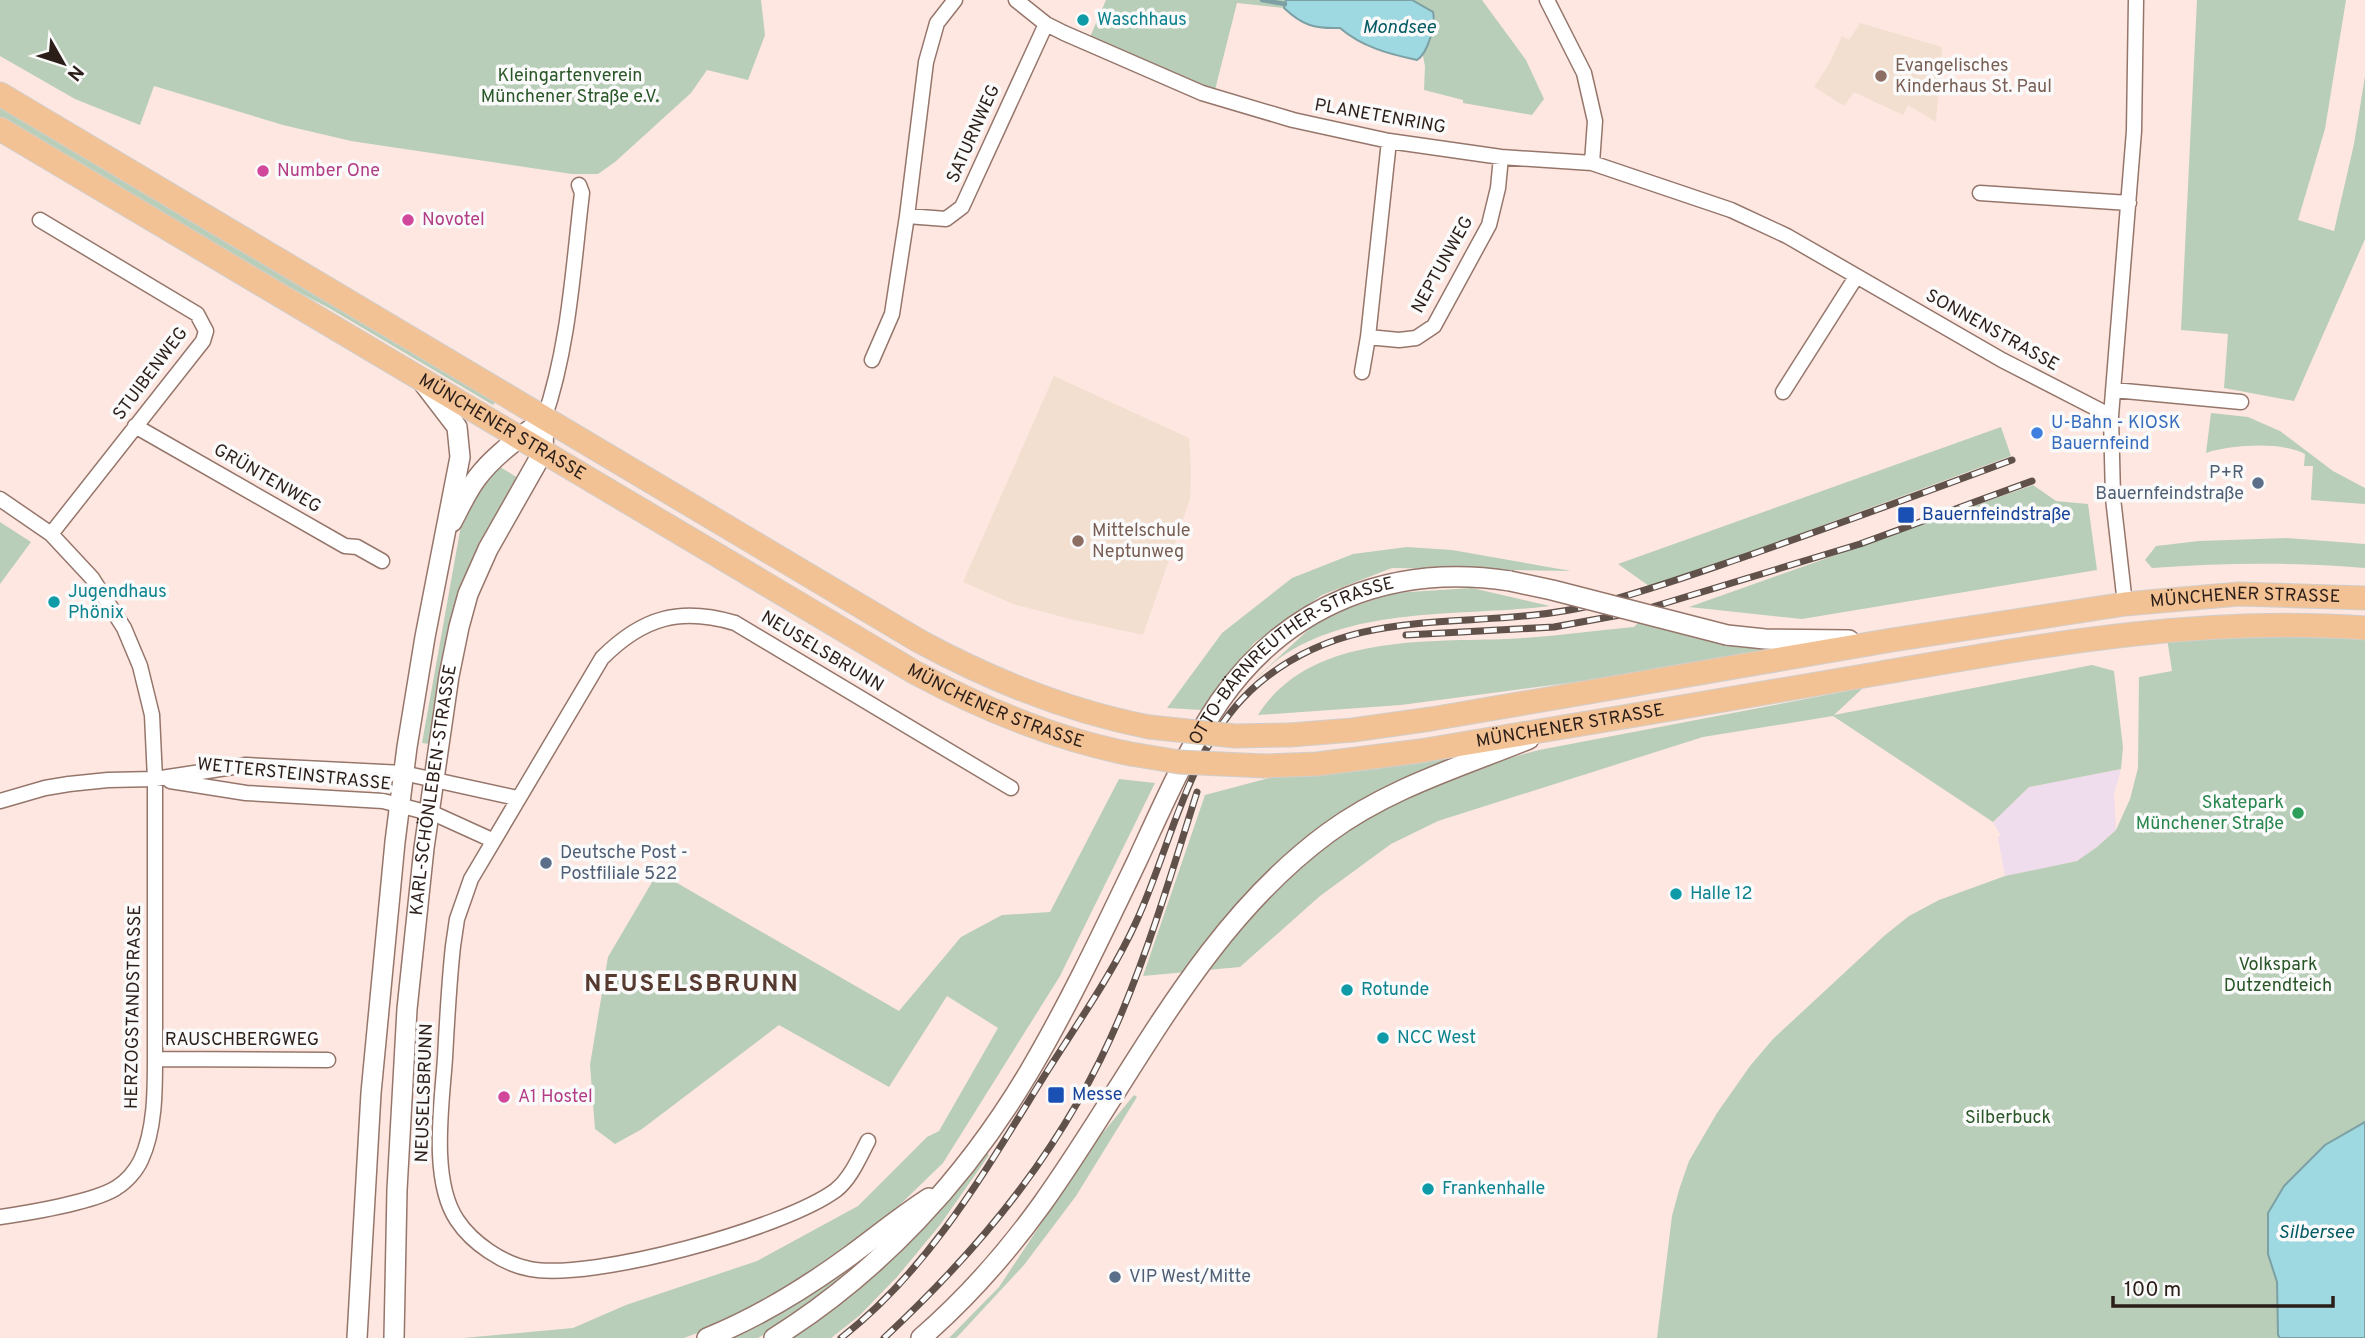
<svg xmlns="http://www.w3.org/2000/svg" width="2365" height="1338" font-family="Overpass,sans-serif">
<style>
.industrial{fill:#efdcec}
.education{fill:#f2dfcf}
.green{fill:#b9ceb8}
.water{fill:#9ed8e0;stroke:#7ca0a4;stroke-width:2}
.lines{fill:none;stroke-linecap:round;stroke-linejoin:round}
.stream{stroke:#7ca0a4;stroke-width:4.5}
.street-casing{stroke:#96766b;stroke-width:17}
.secondary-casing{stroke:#96766b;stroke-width:22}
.primary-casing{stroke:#d0cecc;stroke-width:25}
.street{stroke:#fff;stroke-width:14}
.secondary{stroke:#fff;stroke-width:19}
.primary{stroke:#f3c294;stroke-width:23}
.rail-casing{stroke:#60514b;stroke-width:7}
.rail{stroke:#fafafa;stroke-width:4.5;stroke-dasharray:13;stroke-linecap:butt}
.secondary-bridge-casing{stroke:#96766b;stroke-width:22;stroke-linecap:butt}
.primary-bridge-casing{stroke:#d0cecc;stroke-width:25;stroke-linecap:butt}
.secondary-bridge{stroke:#fff;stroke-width:19}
.primary-bridge{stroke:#f3c294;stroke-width:23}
.culture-dot{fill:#0f9aa8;stroke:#fafafa;stroke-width:2.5}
.education-dot{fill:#8d6e63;stroke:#fafafa;stroke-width:2.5}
.hotel-dot{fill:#d1479c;stroke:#fafafa;stroke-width:2.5}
.shop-dot{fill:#3f7fe0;stroke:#fafafa;stroke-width:2.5}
.service-dot{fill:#5c6f8a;stroke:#fafafa;stroke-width:2.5}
.transit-dot{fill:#1a4fb4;stroke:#fafafa;stroke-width:2.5}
.leisure-dot{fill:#2e9e5b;stroke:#fafafa;stroke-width:2.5}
.labels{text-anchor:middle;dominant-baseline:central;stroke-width:7;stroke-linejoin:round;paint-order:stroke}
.culture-label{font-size:18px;fill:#0d838f;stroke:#fafafa;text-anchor:start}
.education-label{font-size:18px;fill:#785e54;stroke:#fafafa;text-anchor:start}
.park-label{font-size:18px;fill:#285627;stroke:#fafafa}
.street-label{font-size:18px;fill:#2b1e19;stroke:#fafafa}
.hotel-label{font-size:18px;fill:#b23c85;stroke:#fafafa;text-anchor:start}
.shop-label{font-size:18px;fill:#366cbe;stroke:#fafafa;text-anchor:start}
.service-label{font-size:18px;fill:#4e5e75;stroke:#fafafa;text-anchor:start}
.transit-label{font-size:18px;fill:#164399;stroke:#fafafa;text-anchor:start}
.leisure-label{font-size:18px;fill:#27864d;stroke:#fafafa;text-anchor:end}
.water-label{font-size:19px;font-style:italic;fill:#025a63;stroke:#fafafa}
.district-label{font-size:24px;font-weight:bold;letter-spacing:2px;fill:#563a30;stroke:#fafafa}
</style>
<rect width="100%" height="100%" fill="#fde7e0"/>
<path class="industrial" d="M2121,769L2114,794L2116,830L2097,847L2077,861L2005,876L1998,837L2001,836L1993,822L2029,787Z"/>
<path class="education" d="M1860,23L1942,47L1936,122L1908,105L1903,115L1854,92L1844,106L1814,87L1829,64L1842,36L1849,40Z
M1054,376L1189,438L1191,472L1190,499L1143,635L1070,619L1013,604L963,582Z"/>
<path class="green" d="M0,0H761L765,35L748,80L707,70L691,93L615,162L598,174H572L351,141L283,125L154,86L140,125L75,99L0,56Z
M1106,0H1286L1284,8L1237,3L1215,90L1090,37Z
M1412,0H1482L1526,60L1544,99L1532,115L1463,103V100L1424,90L1425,66L1423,56L1435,19L1432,12Z
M2197,0H2346L2325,129L2298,220L2334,231L2354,144L2365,76V239L2294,401L2224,388L2228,334L2181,330Z
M0,105L497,400L493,405L329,308L260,272L0,119Z
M2211,413L2248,417L2280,431L2333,471L2365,488V504L2311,500L2313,466H2304L2305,454C2281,441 2230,445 2206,453Z
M2001,427L2011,456L1731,559L1649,586L1618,564Z
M497,465L518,478L490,527L430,744L422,743L460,531L465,512Z
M2033,485L2056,501L2088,504L2097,570L1802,619L1689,607Z
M0,522L31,542L0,584Z
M2287,538L2365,544V568C2294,562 2223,563 2152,568L2145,560L2156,546L2199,541Z
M1407,547L1452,550L1571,571L1392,568L1322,595L1254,643L1202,710L1167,708L1222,633L1292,578L1353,554Z
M1472,588L1550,606C1463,617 1357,605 1281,657C1271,664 1262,674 1252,682L1321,618L1393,593Z
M1639,622L1714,642L1777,647L1778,651L1660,671L1401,705L1258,715C1309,634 1424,642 1507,639C1549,637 1592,631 1634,627Z
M2365,635V1122L2325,1145L2284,1186L2268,1254L2277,1282L2278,1334L2280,1338H1657L1672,1216L1679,1190L1689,1161L1717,1113L1750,1066L1773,1039L1884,936L1909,916L1939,900L2005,876L2077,861L2097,847L2116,830L2130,799L2138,768L2139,677L2172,671L2167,638Z
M2092,665L2114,671L2123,747L2121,769L2029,787L1993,822L1833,716L1703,737L1438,821L1391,844L1320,896L1240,967L1143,976L1205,795L1277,776L1452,756L1483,765L1539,750L1863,688L1834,715Z
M1119,779L1155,783L1060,976L943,1163L877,1227L823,1268L729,1321L684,1338H463L573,1328L626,1305L757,1261L858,1206L927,1137L939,1131L998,1028L947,996L889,1087L779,1025L642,1129L615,1144L595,1129L590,1065L608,957L658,872L899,1011L961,937L1002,915L1050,912Z
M1134,1095L1137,1097L1076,1196L1024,1265L960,1334L956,1338H949L999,1287L1096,1141Z
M987,1153L989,1155L940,1225L897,1277L859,1316L831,1338H791C846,1300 898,1258 943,1208C958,1191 972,1171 987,1153Z
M884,1241L819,1296L763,1335L758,1338H723Z"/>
<path class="water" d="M1286,0H1412L1433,12C1436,24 1428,53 1417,60C1389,54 1362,47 1340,28C1314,29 1302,25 1284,8Z
M2365,1122V1338H2280L2278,1335L2277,1282L2268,1254V1213L2284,1186L2325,1145Z"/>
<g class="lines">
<path class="stream" d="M1262,0L1285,4"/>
<defs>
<path id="street" d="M1016,0L1046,24L1064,33L1202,93L1293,120L1389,141L1501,157L1592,163L1731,210L1787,236L2002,360L2111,416
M1547,0L1584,73L1595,121L1592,163
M1980,193L2129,203
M907,216L946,219L962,207L1046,24
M40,220L197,314L206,331L203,341L51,534
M1368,337L1399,340L1416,338L1434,326L1489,225L1498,188L1501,157
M872,360L892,314L907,216L926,62L937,23L955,0
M1362,372L1368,337L1389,141
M2114,390L2241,402
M1783,392L1856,277
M544,419C569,347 573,268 582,193L579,185
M135,426L345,546L357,547L382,561
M0,499L51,534L92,578L124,628L140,666L152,715L155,779V1059C155,1091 155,1130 141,1160C136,1171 126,1182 116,1188C94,1202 27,1213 0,1217
M2125,604L2113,498L2111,416L2134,131L2136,0
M170,781L246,793L383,801L437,815L492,840
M0,801L45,788L69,784L108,780L155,779L246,765L403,773L517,798
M155,1059L328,1060
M868,1141C859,1158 851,1178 836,1190C785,1228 592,1281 530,1269C503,1264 472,1243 457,1220C430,1180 442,1103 445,1058C447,1020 449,983 453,946L457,919L471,879L602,658C643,617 680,607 735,623L1011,788"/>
<g id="secondary">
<path d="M452,522C460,507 467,491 477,478C495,454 521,437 544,419"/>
<path d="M1727,635L1765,639L1849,640"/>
<path d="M357,1338L371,1093L395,842L407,747L425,637L460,457L457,427L424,384"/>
<path id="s1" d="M394,1338L397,1190L407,1009L424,848L449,676L459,627L468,594L488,549L543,452L544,419"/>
<path d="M707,1338C759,1317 806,1288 851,1255C877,1236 901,1216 929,1198"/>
<path id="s2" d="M774,1338C880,1272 966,1178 1029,1072C1069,1004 1103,932 1137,861C1162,807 1186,751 1220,701C1288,603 1394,563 1510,581"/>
<path d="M921,1338C967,1298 1006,1254 1042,1204C1133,1077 1199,928 1328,833C1389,788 1460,767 1529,739"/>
</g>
<g id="primary">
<path d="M0,94L919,641C993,681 1067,711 1149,727"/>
<path id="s3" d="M0,129L914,672C983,709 1054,739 1131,754"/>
<path id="s4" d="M1290,735L1353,730L1431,719L1892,640L2125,604L2239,594L2365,598"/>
<path id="s5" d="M1265,766L1317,764L1420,751C1574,726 1727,699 1881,673C2043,645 2199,616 2365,628"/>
</g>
</defs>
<use href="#street" class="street-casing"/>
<use href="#secondary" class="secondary-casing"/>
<use href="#primary" class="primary-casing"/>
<use href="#street" class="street"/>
<use href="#secondary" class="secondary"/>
<use href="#primary" class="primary"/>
<defs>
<path id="rail" d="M1406,635L1554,627L1636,612L1860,544L2032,481
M841,1338C932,1267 988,1166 1048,1070C1079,1021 1113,973 1137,920C1173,841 1189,742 1259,683C1360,599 1475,634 1593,605C1644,592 1694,574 1744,557C1833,526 1923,493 2012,460
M884,1338C986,1243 1068,1142 1122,1012C1152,940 1174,865 1197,792"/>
</defs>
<use href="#rail" class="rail-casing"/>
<use href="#rail" class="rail"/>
<defs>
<path id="secondary-bridge" d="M1510,581L1552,590L1727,635"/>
<path id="primary-bridge" d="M1149,727L1235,736L1290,735
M1131,754L1179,762L1265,766"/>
</defs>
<use href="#secondary-bridge" class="secondary-bridge-casing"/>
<use href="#primary-bridge" class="primary-bridge-casing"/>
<use href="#secondary-bridge" class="secondary-bridge"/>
<use href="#primary-bridge" class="primary-bridge"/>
</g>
<g class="culture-dot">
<circle cx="1083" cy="20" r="7"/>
<circle cx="54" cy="602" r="7"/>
<circle cx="1676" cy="894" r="7"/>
<circle cx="1347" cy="990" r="7"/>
<circle cx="1383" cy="1038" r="7"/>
<circle cx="1428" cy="1189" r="7"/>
</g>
<g class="education-dot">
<circle cx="1881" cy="76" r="7"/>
<circle cx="1078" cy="541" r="7"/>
</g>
<g class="hotel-dot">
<circle cx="263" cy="171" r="7"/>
<circle cx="408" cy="220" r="7"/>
<circle cx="504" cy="1097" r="7"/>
</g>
<circle class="shop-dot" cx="2037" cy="433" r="7"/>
<g class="service-dot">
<circle cx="2258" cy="483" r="7"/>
<circle cx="546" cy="863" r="7"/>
<circle cx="1115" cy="1277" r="7"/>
</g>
<g class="transit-dot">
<rect x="1897" y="506" width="18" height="18" rx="3.5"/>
<rect x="1047" y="1086" width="18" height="18" rx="3.5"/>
</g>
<circle class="leisure-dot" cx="2298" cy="813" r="7"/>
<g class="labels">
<g class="culture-label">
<text x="1097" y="20">Waschhaus</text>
<text x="68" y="592">Jugendhaus<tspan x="68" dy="21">Phönix</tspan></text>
<text x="1690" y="894">Halle 12</text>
<text x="1361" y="990">Rotunde</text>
<text x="1397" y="1038">NCC West</text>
<text x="1442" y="1189">Frankenhalle</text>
</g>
<g class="education-label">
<text x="1895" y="66">Evangelisches<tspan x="1895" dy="21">Kinderhaus St. Paul</tspan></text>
<text x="1092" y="531">Mittelschule<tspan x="1092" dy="21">Neptunweg</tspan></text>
</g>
<g class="park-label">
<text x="570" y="76">Kleingartenverein<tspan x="570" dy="21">Münchener Straße e.V.</tspan></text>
<text x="2278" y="965">Volkspark<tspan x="2278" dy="21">Dutzendteich</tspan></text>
<text x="2008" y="1118">Silberbuck</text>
</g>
<g class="street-label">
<text transform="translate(1380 117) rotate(10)">PLANETENRING</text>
<text transform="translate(974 134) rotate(-66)">SATURNWEG</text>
<text transform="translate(1443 265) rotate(-61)">NEPTUNWEG</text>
<text transform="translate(1992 331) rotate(29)">SONNENSTRASSE</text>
<text transform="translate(151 374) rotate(-53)">STUIBENWEG</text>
<text stroke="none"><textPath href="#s3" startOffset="584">MÜNCHENER STRASSE</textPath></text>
<text transform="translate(267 479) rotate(30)">GRÜNTENWEG</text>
<text stroke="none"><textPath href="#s4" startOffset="966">MÜNCHENER STRASSE</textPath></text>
<text transform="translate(822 652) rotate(31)">NEUSELSBRUNN</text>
<text stroke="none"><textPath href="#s2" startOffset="872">OTTO-BÄRNREUTHER-STRASSE</textPath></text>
<text stroke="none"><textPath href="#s3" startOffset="1152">MÜNCHENER STRASSE</textPath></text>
<text stroke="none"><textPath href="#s5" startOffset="308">MÜNCHENER STRASSE</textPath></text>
<text transform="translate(294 775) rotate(6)">WETTERSTEINSTRASSE</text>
<text stroke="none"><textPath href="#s1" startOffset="550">KARL-SCHÖNLEBEN-STRASSE</textPath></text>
<text transform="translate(134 1007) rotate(-89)">HERZOGSTANDSTRASSE</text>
<text x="242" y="1040">RAUSCHBERGWEG</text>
<text transform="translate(425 1093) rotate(-88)">NEUSELSBRUNN</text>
</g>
<g class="hotel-label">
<text x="277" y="171">Number One</text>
<text x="422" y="220">Novotel</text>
<text x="518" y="1097">A1 Hostel</text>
</g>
<g class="shop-label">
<text x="2051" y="423">U-Bahn - KIOSK<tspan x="2051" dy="21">Bauernfeind</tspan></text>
</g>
<g class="service-label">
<text x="2244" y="473" text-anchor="end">P+R<tspan x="2244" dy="21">Bauernfeindstraße</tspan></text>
<text x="560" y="853">Deutsche Post -<tspan x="560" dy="21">Postfiliale 522</tspan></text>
<text x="1129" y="1277">VIP West/Mitte</text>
</g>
<g class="transit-label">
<text x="1922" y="515">Bauernfeindstraße</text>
<text x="1072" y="1095">Messe</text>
</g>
<g class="leisure-label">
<text x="2284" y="803">Skatepark<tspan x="2284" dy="21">Münchener Straße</tspan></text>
</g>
<g class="water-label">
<text x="1399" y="28">Mondsee</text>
<text x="2316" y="1233">Silbersee</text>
</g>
<g class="district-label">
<text x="692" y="985">NEUSELSBRUNN</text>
</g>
</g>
<g transform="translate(63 63) rotate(129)" stroke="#fafafa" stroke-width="5" paint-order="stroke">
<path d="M0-5L12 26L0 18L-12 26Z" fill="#2b1e19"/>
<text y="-10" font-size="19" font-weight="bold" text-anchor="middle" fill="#2b1e19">N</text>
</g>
<path d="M2113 1296v10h220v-10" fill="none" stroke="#2b1e19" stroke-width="3.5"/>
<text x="2124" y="1296" font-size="21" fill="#2b1e19" stroke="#fafafa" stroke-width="5" paint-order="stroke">100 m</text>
</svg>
